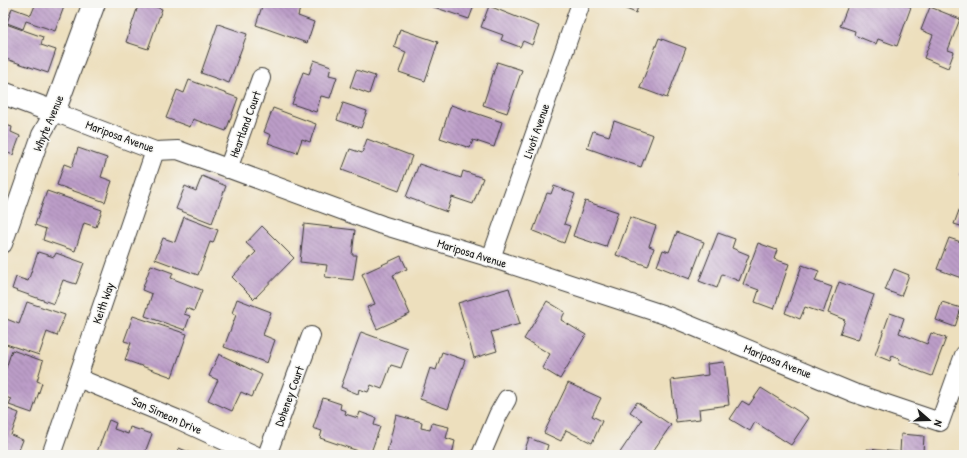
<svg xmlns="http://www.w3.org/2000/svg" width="967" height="458" font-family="'Patrick Hand',sans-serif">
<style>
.building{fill:url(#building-back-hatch)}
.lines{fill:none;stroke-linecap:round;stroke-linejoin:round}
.street-casing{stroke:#3b3934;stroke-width:20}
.secondary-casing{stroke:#3b3934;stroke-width:24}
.street{stroke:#fff;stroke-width:18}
.secondary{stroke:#fff;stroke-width:22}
.labels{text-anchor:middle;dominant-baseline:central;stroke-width:3;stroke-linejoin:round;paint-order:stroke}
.street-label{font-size:12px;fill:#1c1c1c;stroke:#f6f6f2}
</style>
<defs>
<pattern id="building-back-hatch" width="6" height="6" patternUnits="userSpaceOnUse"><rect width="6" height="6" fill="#bc9dc8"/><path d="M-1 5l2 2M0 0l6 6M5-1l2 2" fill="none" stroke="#987fa2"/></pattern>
</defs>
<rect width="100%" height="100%" fill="#f6f6f2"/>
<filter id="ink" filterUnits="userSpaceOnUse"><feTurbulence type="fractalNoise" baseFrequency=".025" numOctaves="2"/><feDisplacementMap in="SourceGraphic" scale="8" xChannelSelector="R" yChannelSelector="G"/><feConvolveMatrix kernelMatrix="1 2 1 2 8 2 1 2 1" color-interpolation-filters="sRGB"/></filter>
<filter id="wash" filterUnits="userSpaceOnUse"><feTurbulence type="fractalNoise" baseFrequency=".012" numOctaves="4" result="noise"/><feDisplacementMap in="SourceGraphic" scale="16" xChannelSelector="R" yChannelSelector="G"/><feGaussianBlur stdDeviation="0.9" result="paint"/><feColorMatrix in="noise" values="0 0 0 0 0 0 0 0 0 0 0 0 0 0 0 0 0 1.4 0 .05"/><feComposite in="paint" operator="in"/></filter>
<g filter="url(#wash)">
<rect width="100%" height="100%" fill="#eddfbd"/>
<g id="blocks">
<path class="building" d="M36,3L65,4L55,31L26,21L23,29L7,23L12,8L31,15Z
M139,3H144L162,9L148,49L126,42Z
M263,3H284L300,8L298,16L314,22L307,43L256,25Z
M422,3H475L469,19Z
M617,3H639L636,13L616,5Z
M849,3H901L911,7L897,46L878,39L876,44L854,35L855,31L840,26Z
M489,6L539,26L532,45L523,41L520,47L501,40L503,35L481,27Z
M930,7L960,19L948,50L954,52L948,68L924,58L933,35L921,30Z
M3,23L43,37L41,45L56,50L48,73L3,58Z
M218,24L247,34L229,83L201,73Z
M400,29L438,42L425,81L399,72L406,52L394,47Z
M659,38L686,48L667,98L640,88Z
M314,60L331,66L329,75L337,77L330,98L321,96L316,112L292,104L303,72L309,74Z
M497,62L522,70L507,113L483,105Z
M356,70L375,76L369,94L350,87Z
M189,80L238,98L226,131L193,119L190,127L166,118L177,90L184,93Z
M343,103L367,111L361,128L337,120Z
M451,105L502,122L494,147L473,140L470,148L440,138Z
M273,108L316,124L310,142L302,139L297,153L268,143L271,135L264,132Z
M614,121L653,135L641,167L587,148L593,131L609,136Z
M3,124L12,127L11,132L20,136L13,155L3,151Z
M367,139L412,156L399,191L342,170L350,149L362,153Z
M78,148L107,158L101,177L112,181L105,202L57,185L64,164L72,167Z
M419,164L461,178L463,171L483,178L473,204L452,197L447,212L406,197Z
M964,165V177L960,175Z
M202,176L226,186L212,223L176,209L185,186L196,191Z
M554,186L575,194L564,224L570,226L564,243L533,231L547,193L551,194Z
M47,191L102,210L96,227L84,223L75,251L43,240L46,229L35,225Z
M585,201L618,212L606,247L573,236Z
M961,205L964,206V227L954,224Z
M184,217L218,230L213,243L210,242L198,275L155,259L163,238L175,242Z
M630,217L656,226L649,246L654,248L648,266L616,255Z
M304,224L355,230L352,255H357L353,280L325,277L327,265L300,262Z
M262,226L294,258L254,299L232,277L256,252L246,243Z
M677,232L704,242L690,279L657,266L663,250L669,252Z
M718,233L735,239L732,248L749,255L739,281L722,274L717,288L699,281Z
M949,238L964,243V279L937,269Z
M758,243L777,250L774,259L789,264L774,309L755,302L759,290L743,284Z
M38,252L54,257L56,253L84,263L76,284L63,280L54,304L12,289L16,277L28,281Z
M401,256L407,269L393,275L410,314L377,329L367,307L375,304L362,274Z
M151,265L173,273L171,278L202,290L194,311L186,308L184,314L190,316L185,330L145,316L152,294L142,290Z
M802,265L819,271L815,281L832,287L823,313L805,307L800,319L785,313Z
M894,269L909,275L901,296L885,290Z
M839,282L874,295L858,340L840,334L845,320L828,313Z
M509,288L520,324L491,332L497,351L474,358L458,303Z
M237,299L271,312L263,335L275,340L267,363L224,347L236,315L232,313Z
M547,301L565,312L561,320L586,335L560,379L542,368L550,354L524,339Z
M27,302L65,315L57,336L47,332L39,355L3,343L4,318L19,324Z
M942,302L961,308L955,327L936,320Z
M890,313L904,318L899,333L927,344L931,333L946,338L932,376L899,364L900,359L892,356L890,361L875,355Z
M133,316L187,334L172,377L125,360L131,343L124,341Z
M361,332L408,349L401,368L391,365L382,389L371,385L368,392L359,389L358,394L341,387Z
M12,350L43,361L37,381L42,383L32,413L9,405L11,399L3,396V367L6,368Z
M442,352L465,360L448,409L420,399L430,368L436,370Z
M219,354L262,375L252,397L241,392L232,411L208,400L218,380L209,376Z
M724,362L729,405L699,409L700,419L676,422L671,380L708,375L707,364Z
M568,383L601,398L592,416L602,421L592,443L566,430L561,441L544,433Z
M761,388L809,418L791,445L755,422L750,431L730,419L742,401L749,405Z
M323,398L341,404L340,409L346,411L345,414L358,418L360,412L376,418L374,425L380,427L370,455L320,438L322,431L313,428Z
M637,402L671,425L653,451L658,455L619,454L642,420L630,412Z
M3,407L19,413L11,435L23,440L17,455H3Z
M396,415L422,422L421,428L430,430L432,423L449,427L446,438L455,441L452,455H419L411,453L410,455H398L387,452Z
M109,420L116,423L114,429L128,434L130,427L152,434L144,455H106L97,452Z
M901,434L924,436L923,452L916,451V455H866L867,449L900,452Z
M529,438L548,445L546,452L553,455H523Z
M179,448L196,455H176Z"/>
</g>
</g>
<g filter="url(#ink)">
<use href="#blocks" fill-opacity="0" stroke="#3b3934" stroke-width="1"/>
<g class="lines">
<defs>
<path id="street" d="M228,169L261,78
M3,244L41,135L54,112L155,151L178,150L382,225L491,258L668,316L854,393L940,422L964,355
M491,258L581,3
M78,378L177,419L255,455
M51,455L155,151
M267,455L311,336
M481,455L498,415L507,399"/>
<path id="secondary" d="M3,93L54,112L94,3"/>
</defs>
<use href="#street" class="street-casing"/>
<use href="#secondary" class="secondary-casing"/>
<use href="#street" class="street"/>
<use href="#secondary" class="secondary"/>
</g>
</g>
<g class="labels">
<g class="street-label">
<text transform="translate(48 123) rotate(-67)">Whyte Avenue</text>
<text transform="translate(245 124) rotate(-70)">Heartland Court</text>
<text transform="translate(536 131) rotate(-71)">Livoti Avenue</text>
<text transform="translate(120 136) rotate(20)">Mariposa Avenue</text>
<text transform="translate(472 253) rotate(17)">Mariposa Avenue</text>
<text transform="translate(103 303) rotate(-71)">Keith Way</text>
<text transform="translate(778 361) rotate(22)">Mariposa Avenue</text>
<text transform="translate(289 396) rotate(-70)">Doheney Court</text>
<text transform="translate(167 415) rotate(24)">San Simeon Drive</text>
</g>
</g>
<rect width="967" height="458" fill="none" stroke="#f6f6f2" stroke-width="16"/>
<g transform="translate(929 420) rotate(110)" stroke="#f6f6f2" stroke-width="3" paint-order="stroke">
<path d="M0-3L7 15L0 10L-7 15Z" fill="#1c1c1c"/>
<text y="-6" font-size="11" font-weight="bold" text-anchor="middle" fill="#1c1c1c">N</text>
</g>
</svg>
